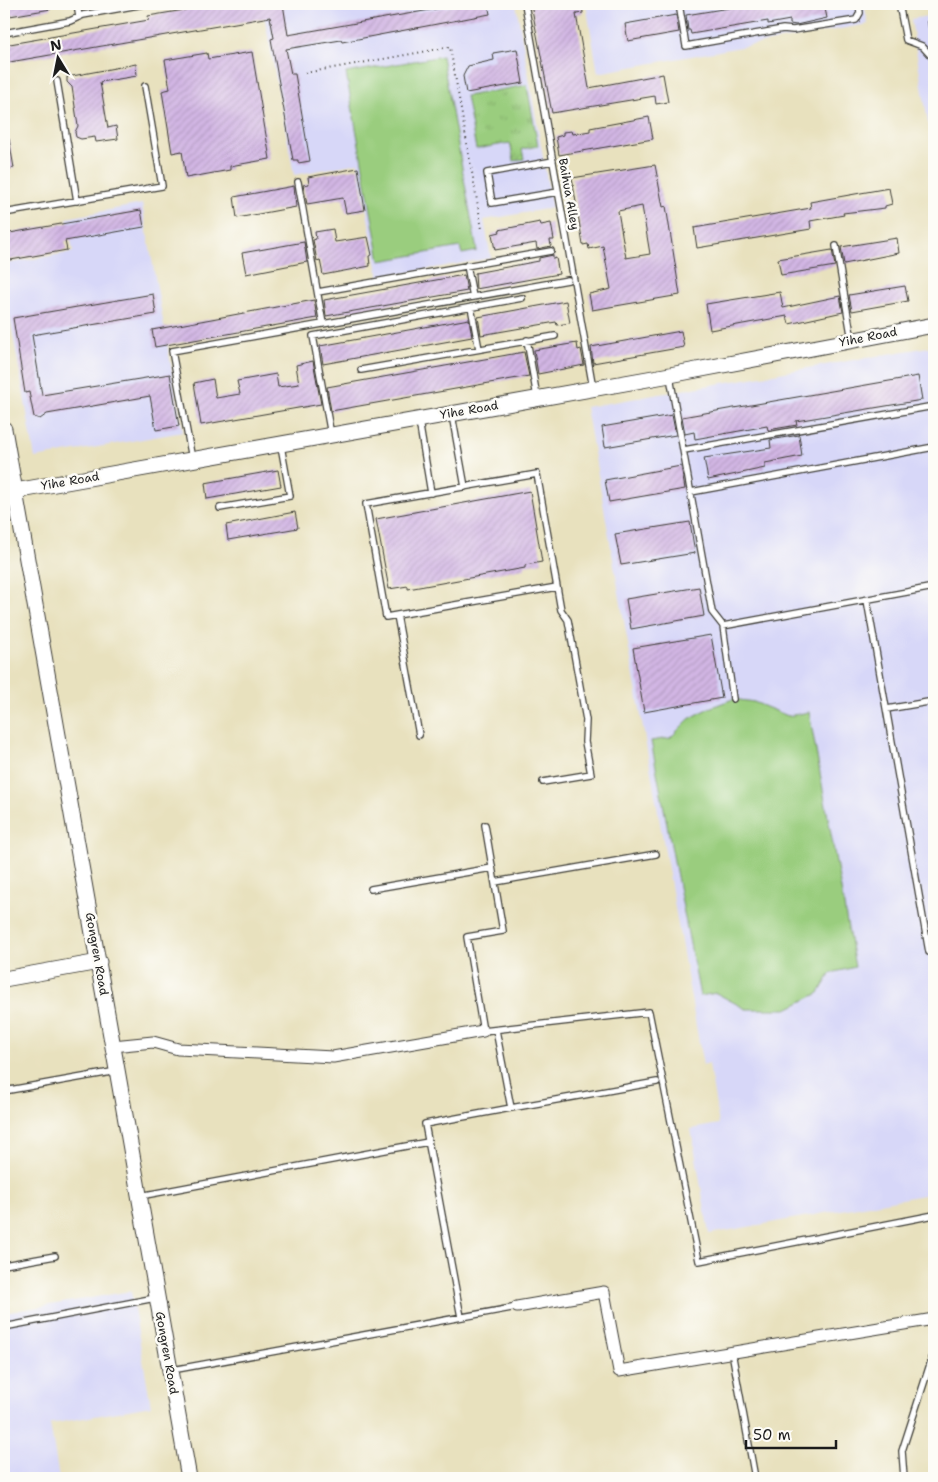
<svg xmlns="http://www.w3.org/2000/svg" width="938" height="1482" font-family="'Shantell Sans',sans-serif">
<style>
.built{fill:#d7d7f8}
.grass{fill:url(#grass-tufts);stroke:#5b744d}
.pitch{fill:#9acd7e;stroke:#5b744d}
.building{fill:url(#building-hatch);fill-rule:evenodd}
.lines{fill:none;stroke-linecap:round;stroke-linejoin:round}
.service-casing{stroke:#3b3a34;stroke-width:8}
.minor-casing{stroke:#3b3a34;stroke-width:13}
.tertiary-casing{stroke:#3b3a34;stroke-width:17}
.path{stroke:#3b3a34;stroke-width:2;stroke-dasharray:1 4;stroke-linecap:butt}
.service{stroke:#fff;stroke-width:5.5}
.minor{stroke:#fff;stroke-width:11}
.tertiary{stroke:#fff;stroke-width:15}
.labels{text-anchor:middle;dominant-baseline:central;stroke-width:5;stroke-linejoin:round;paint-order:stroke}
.street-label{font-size:12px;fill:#1c1c1c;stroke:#fdfcf7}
</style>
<defs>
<pattern id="grass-tufts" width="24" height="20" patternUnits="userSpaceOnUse" patternTransform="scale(1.25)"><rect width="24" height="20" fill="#9acd7e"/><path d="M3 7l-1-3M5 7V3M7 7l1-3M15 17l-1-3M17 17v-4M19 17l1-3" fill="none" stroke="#84af6c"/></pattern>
<pattern id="building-hatch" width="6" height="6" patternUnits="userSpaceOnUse" patternTransform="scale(1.25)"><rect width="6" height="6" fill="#d2b6e4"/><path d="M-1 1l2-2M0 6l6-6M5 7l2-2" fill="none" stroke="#b49cc3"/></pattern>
</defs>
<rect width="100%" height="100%" fill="#fdfcf7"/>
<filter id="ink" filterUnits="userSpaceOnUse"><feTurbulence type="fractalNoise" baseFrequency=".02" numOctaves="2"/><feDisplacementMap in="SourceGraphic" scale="10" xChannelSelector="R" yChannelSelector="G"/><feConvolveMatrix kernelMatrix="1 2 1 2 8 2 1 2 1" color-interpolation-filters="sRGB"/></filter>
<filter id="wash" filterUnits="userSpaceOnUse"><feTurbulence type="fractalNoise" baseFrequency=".0096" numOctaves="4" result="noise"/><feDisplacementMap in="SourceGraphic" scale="20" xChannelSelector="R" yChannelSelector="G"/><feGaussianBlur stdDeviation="1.12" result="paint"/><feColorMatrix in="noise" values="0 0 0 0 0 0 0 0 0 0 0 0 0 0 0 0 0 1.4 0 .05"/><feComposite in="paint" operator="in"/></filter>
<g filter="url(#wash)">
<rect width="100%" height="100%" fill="#e8e1be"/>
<path class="built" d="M262,4H516L552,208L484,220L491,258L379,278L358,163L294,175Z
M586,4H864L868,24L598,73Z
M934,15V159L911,19Z
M142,204L183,432L35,458L4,284V264L73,252L67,218Z
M934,346V1193L709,1234L691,1129L719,1124L709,1064L703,1065L586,407Z
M131,1291L151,1406L50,1424L59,1478H4V1313Z"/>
<path class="grass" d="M527,85L538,146L522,149L524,159L514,161L510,143L476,149L466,96Z"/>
<path class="pitch" d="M442,56L477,251L462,254L460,247L380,261L346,73Z
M733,699L754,702L788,716L809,712L855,967L831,973L819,993L787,1009H746L716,993L700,996L651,741L670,738L689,719L709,708Z"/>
<g id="blocks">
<path class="building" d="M4,4H51V9L4,17Z
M220,4V6L236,4H283L288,35L464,4H488L490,14L342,42L341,40L286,49L291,74H295L310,161L298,163V160H293L271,39L274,38L270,17L4,63V45L149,20L148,16Z
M531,4H582L583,13L576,14L589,88L663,74L668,102L656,104L655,96L552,113Z
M753,4H787V7L824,4L827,18L796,25L790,24V20L768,24V21L691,34L690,30H688L686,15Z
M676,15L679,32L628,41L625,24Z
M517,49L523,83L466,93L463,76L468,66L494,60L493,53Z
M252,52L270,159L230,166V170L186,178L182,151L172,153L162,91L170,89L165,60L207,53L208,59Z
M136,64L137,76L100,82L108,128L116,126L118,139L96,142L95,137L81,139L76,137L75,132L78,126L72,87L67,82V77Z
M649,117L653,139L559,155L556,137L563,135V132L572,131L573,134L590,131V128Z
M4,139H9L14,168L4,170Z
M655,165L663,207L666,206L680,295L592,310L589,294L611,289L603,246L589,249L588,244L583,245L572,178ZM642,206L650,254L626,258L618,211Z
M358,168L365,210L346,213L343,198L307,204L303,185L309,184L308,177Z
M294,186L296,207L237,218L234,197Z
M889,188L892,204L885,206V208L843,213L844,215L810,221L811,229L697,248L694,228L811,208L810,202Z
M141,210L144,227L65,241L67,250L5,261L4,234Z
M540,222L541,225L551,223L554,240H550L551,246L537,249L536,243L495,250L492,234L500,232L499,230Z
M333,229L335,242L368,237L372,255L369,256L370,266L323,275L320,260L317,261L313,240L316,239L315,232Z
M897,238L899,253L844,264L841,247Z
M304,242L307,262L246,274L242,253Z
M832,250L835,266L781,275L778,259Z
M553,255V259L556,258L559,274L476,289L475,273L539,261V258Z
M464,275L467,291L326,316L324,300Z
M905,286L908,301L852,311L849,295Z
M780,292L783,308L840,296L843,312L789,324L787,316L710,330L706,304Z
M153,294L156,314L32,335L42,395L170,374L179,426L156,430L150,396L47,414L40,419L34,417L29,392L25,393L13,318Z
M314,300L317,318L155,347L152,330Z
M566,301L570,323L557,325L556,322L481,335L478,317Z
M469,319L472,337L323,364L320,346Z
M681,331L684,347L593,363L591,347Z
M577,343L578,350L581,349L584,365L538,374L534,350Z
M524,352L529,376L331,411L327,387Z
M313,361L321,404L201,425L194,383L213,379L216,398L240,394L237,381L276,374L278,387L299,384L296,365Z
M918,376L922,400L796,421L797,425L768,430L767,426L695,439L694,432L685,434L682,417Z
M672,415L676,435L605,447L602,427Z
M799,435L802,456L765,463V468L708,480L704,458L771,448L770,440Z
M681,466L685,489L609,502L605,480Z
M278,470L281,486L207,499L205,483Z
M530,491L542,562L525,565V568L408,589V586L389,589L376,519Z
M295,512L298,528L228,540L226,525Z
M690,522L695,553L621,565L615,534Z
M699,587L704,616L631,629L626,599Z
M711,635L722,698L644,712L633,648Z"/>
</g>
</g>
<g filter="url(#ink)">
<use href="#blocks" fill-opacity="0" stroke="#3b3a34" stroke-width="1"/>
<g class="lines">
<defs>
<path id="service" d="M77,4L79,17
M525,4L593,388
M679,4L686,46L783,29L793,30L856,20L860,13L859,4
M899,4L906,40L922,46L934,59
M934,21H931L934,42
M4,33L70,21L83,15L144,4
M57,81L77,201
M553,161L487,173L492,203L558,192
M298,182L323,324
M4,213L162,186L145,86
M836,246L852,340
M467,265L473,297
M318,292L551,251
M471,307L479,349
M527,340L537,397
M361,370L555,336
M670,377L712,612L723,626L733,699
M452,415L465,487
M419,421L431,493
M331,435L313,336L522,298
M684,450L934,406
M192,459L172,351L568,280
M537,474L557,587L386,617L366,504Z
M691,492L934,447
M220,508L290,496L281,446
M867,600L929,952H934
M397,615L419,735
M723,626L934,587
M887,709L934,701
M543,782L591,774L585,742L586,720L568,620L561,610L557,587
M485,825L503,931L467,937L483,1031L649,1012L699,1261L934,1215
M495,882L656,854
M371,889L492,868
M496,1030L511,1108L657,1082
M4,1091L117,1071
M140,1196L428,1142
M4,1265L55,1256
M461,1317L425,1124L511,1108
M4,1327L155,1298
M732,1352L755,1478
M172,1370L517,1307
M904,1478L902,1451L934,1352"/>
<path id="minor" d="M113,1046L153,1042L178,1049L333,1057L483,1031
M517,1307L604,1292L619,1371L934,1319"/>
<path id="tertiary" d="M4,429L189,1478
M4,493L670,375L934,325
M4,979L99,962"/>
</defs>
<use href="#service" class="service-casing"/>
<use href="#minor" class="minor-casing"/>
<use href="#tertiary" class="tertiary-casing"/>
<path class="path" d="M305,73L450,47L482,229"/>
<use href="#service" class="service"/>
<use href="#minor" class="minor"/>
<use href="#tertiary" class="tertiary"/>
</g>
</g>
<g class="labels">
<g class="street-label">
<text transform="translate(569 194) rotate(80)">Baihua Alley</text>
<text transform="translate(868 337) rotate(-11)">Yihe Road</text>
<text transform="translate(469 410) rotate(-10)">Yihe Road</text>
<text transform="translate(70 481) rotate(-10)">Yihe Road</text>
<text transform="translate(97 954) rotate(80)">Gongren Road</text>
<text transform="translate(167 1353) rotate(80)">Gongren Road</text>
</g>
</g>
<rect width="938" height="1482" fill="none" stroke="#fdfcf7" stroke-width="20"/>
<g transform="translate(58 58) rotate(350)" stroke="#fdfcf7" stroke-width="4" paint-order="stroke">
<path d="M0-4L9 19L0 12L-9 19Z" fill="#1c1c1c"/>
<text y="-8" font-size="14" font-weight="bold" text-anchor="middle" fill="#1c1c1c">N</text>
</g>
<path d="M746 1440v8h90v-8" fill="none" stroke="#1c1c1c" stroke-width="2.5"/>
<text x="753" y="1440" font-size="15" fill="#1c1c1c" stroke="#fdfcf7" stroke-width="4" paint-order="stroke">50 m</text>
</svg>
